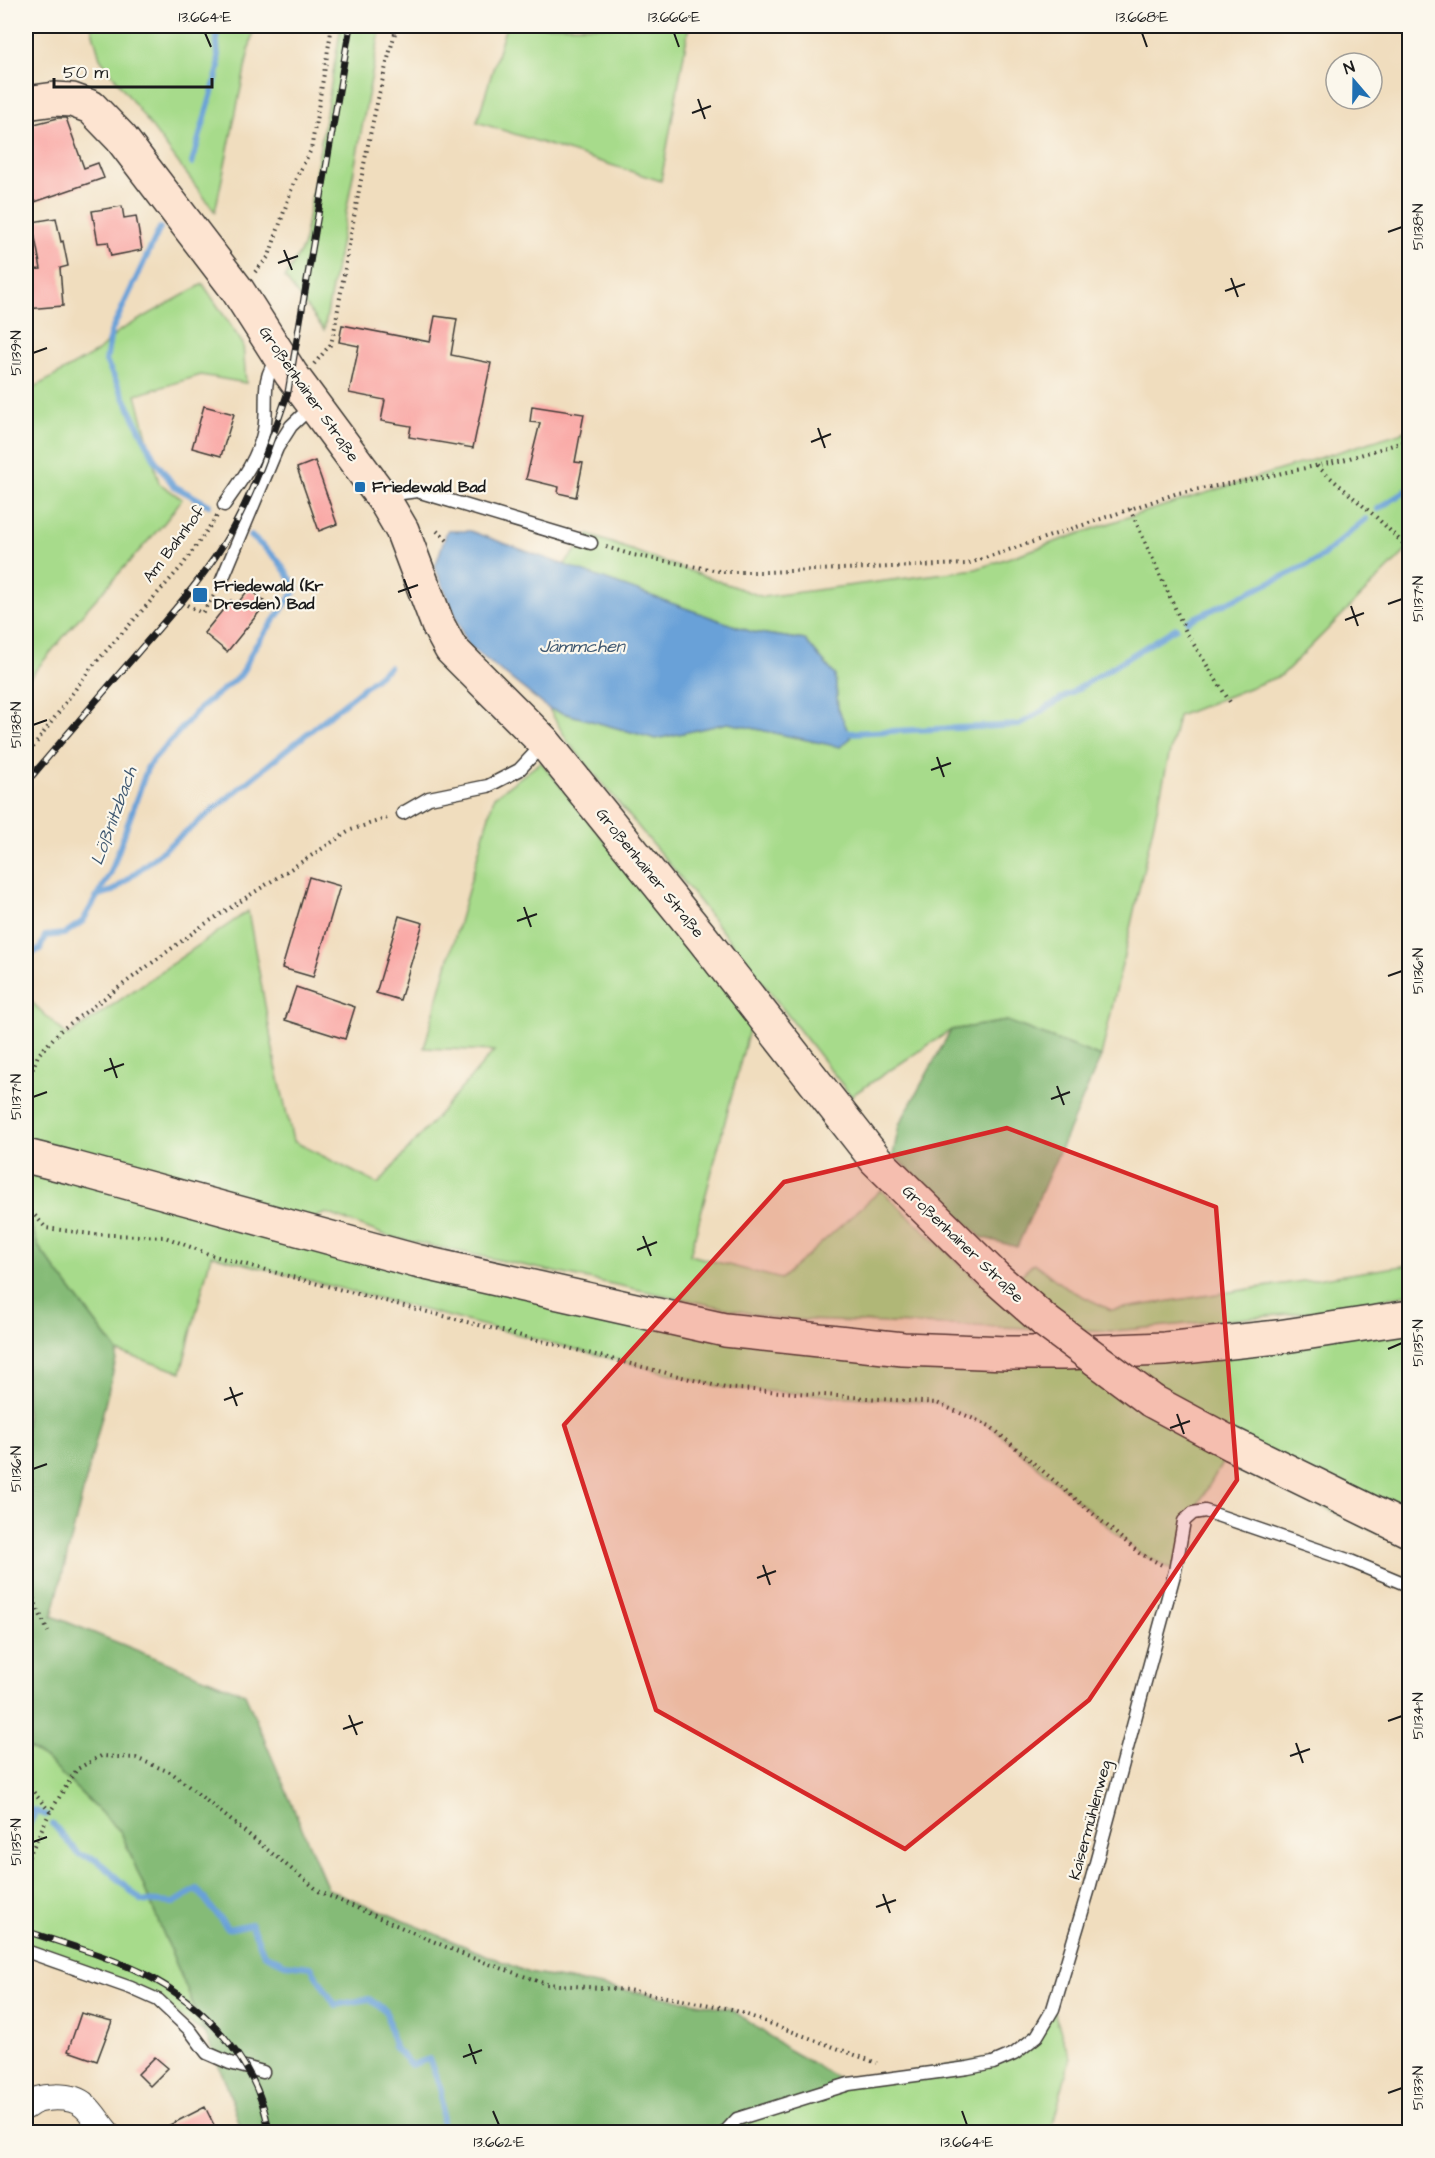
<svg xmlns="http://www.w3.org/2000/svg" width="1435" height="2158" font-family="'Architects Daughter',sans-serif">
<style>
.green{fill:#a7db8b;stroke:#627c54;stroke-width:1.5}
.forest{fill:#85bb77;stroke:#506c4a;stroke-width:1.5}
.water{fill:#69a1d8;stroke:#425e7a;stroke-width:1.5}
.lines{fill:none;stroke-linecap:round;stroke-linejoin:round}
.stream{stroke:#69a1d8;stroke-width:6}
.building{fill:#f9a5a3}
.lane-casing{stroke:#3c3934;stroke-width:15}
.street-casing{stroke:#3c3934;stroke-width:28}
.secondary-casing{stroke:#3c3934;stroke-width:36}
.path{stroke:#3c3934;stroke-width:4;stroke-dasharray:1.5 4.5;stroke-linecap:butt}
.lane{stroke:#fff;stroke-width:12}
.street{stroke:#fff;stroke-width:26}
.secondary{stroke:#fde4d1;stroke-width:33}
.rail-casing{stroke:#1c1c1c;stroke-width:7}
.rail{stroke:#fbf7ec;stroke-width:4.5;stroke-dasharray:14;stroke-linecap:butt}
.secondary-bridge-casing{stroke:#3c3934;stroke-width:36;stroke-linecap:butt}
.secondary-bridge{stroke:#fde4d1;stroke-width:33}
.marked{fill:#d62828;fill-opacity:0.2;stroke:#d62828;stroke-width:4.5;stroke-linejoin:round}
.ticks{fill:none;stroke:#1c1c1c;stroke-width:2}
.poi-dot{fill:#1f6fb2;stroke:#fbf7ec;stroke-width:2}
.labels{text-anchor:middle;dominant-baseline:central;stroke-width:4.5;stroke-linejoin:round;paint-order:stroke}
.street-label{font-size:16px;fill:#1c1c1c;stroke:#fbf7ec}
.poi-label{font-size:16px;font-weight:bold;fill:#1c1c1c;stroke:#fbf7ec;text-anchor:start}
.water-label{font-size:18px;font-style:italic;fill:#3f5871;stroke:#fbf7ec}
.neatline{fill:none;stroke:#1c1c1c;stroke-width:2}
.ticks-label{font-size:15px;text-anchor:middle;fill:#1c1c1c}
</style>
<rect width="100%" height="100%" fill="#fbf7ec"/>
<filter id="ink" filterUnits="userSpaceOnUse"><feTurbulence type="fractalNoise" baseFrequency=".0167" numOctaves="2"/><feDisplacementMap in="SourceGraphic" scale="12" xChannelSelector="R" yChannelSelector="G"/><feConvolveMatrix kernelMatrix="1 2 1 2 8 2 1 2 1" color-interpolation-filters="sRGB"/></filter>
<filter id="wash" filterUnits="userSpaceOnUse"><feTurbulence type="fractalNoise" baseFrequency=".008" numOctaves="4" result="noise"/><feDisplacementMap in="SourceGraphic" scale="24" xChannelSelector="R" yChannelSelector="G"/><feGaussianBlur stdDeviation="1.35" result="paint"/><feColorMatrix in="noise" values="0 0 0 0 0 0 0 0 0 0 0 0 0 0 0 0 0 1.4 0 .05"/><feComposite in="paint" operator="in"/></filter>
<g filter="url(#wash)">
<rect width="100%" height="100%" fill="#f0ddbe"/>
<path class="green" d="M91,26H254L215,212L100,58Z
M341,26H381L324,330L285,278L303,247Z
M506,26H689L661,181L477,122Z
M203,284L243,344L246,383L201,375L136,395L159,483L182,499L165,522L85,611L26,682V392L97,352L119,331Z
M1409,430V548L1282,675L1178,716L1101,1057L1007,1021L951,1030L851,1096L675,871L568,742L549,709L656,739L728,723L840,747L850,738L838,708L835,675L805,640L752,632L564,565L589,535L763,597L976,569L1125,518Z
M541,762L751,1022L690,1255L781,1279L881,1190L996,1298L1034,1263L1066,1288L1111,1310L1409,1265V1294L1330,1310L1114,1331L777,1319L390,1237L327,1213L272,1233L893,1359L1409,1328V1519L1382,1535L1224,1460L1193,1513L1175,1571L1139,1553L990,1426L937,1403L725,1388L211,1255L181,1372L118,1352L38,1246L26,1209V997L68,1036L248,911L276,1066L293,1141L378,1184L494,1051L424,1048L494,797Z
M26,1746L46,1759L121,1832L205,2033L145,1994L26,1952Z
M1053,2009L1070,2058L1051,2132H725L737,2119L849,2084L1014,2054Z"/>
<path class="forest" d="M1007,1021L1101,1057L1017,1247L981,1237L893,1155L899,1125L951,1030Z
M26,1209L38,1246L118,1352L52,1616L245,1694L328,1889L529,1973L731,2009L789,2050L849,2084L737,2119L725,2132H242L226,2083L121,1832L46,1759L26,1746Z"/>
<path class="water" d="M447,531H470L752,632L805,640L835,675L838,708L851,738L840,747L728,723L656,739L549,709L467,644L435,567Z"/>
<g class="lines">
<path class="stream" d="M192,163L219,68L216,32L213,26
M160,228L111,332L106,361L155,460L174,486L209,505
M1378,509L1410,488
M1188,621L1316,561L1366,519
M842,731L849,733L1019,725L1176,628
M98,895L113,891L389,667
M26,957L40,949L45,936L64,934L83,921L111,872L148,766L200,708L241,675L254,648L297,588L277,559L251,536
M26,1808L46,1815
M53,1824L78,1854L97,1860L142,1901L174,1903L197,1889L228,1929L251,1924L264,1954L285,1964L311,1967L335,2005L369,1999L386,2011L394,2047L411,2065L429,2059L441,2089L442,2132
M26,1831L36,1811"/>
</g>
<g id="blocks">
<path class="building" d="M58,118H66L84,168L98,163L104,178L29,204L26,183V126Z
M122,206L124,218L136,216L142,250L111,256L108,242L98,243L92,211Z
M56,218L61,242L63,241L68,266L60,268L63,306L26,309V270L41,269L32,222Z
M435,316L457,319L451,355L491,363L473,448L409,437L411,426L381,421L385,400L349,393L359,346L339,342L342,325L430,342Z
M204,406L234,414L221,456L192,448Z
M532,406L584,414L575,462L583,463L576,497L558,493L559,487L526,479L540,423L530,422Z
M315,461L337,524L319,531L297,468Z
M249,589L264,600L262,602L265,605L227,652L204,633L231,600L237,604Z
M309,877L340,886L313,977L282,968Z
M399,916L423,923L400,1000L376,993Z
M296,987L355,1007L345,1039L285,1020Z
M81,2013L112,2021L97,2061L68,2051Z
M155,2057L168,2068L150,2086L138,2074Z
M205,2107L218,2133H154Z"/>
</g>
</g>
<g filter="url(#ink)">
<use href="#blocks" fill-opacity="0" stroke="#3c3934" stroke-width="1.5"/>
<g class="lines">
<defs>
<path id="lane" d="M386,501L402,493L417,491L591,543
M224,505C241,481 258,459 264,430C269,406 259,378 278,359
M222,580L277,448L291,426L313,405
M403,813L429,798L488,786L519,770L544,743
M26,1951L131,1988L158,2000L189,2029L207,2053L230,2063L263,2072
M725,2132L737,2119L849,2084L968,2068L993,2063L1014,2054L1037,2036L1053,2009L1090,1885L1175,1571L1184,1521L1193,1513L1205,1511L1348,1560L1410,1586"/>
<path id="street" d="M26,2106C39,2095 72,2094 85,2106C93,2113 99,2124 106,2132"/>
<path id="secondary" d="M26,103L55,99L72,100L91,107L121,138L238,291L291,374L385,501L402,530L438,625L451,649L544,742L703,939L876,1160L995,1277L1046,1322
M74,1168L416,1261L725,1330L903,1349L1007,1353H1063L1165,1349L1278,1337L1410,1317
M1152,1401L1232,1444L1410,1531"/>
</defs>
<use href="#lane" class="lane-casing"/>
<use href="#street" class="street-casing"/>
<use href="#secondary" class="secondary-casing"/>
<path class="path" d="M255,272L269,256L294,182L311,150L332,26
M314,364L331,344L334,332C352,229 368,126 397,26
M1317,466L1376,517L1410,550
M1130,509L1186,632L1230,702
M437,531L449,542
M606,547L633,555L724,572H766L967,564L1178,493L1254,479L1343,460L1410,440
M187,605L202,613L215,594
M26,757L90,669L182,566L217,516
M26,1086L38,1055L60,1031L202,926L351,830L390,817
M26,1113V1130
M28,1182L29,1209L46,1228L91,1234L165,1237L211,1255L299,1279L725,1388L937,1403L990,1426L1139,1553L1162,1565
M26,1239L29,1210
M26,1582L48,1632
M26,1783L50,1812
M26,1862L50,1812L77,1769L101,1756L136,1758L172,1773L320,1892L467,1956L546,1984L628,1990L731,2009L877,2063"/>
<use href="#lane" class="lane"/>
<use href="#street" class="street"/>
<use href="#secondary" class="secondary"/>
<defs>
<path id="rail" d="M26,783C63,739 101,695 139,651C173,612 208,573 233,528C257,484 272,438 288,392L350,26
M26,1931C64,1944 105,1955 142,1973C204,2003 259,2063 269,2132"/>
</defs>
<use href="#rail" class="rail-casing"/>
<use href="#rail" class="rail"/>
<defs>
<path id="secondary-bridge" d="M26,1156L74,1168
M1046,1322L1152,1401"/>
</defs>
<use href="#secondary-bridge" class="secondary-bridge-casing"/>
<use href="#secondary-bridge" class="secondary-bridge"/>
</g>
</g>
<path class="marked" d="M1007,1128L1216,1207L1237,1480L1089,1700L905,1849L656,1710L564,1425L784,1182Z"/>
<path class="ticks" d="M205,33L211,47M674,33L679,47M1142,33L1147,47M698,99L705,119M692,113L711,106M1388,232L1402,227M284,250L292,270M278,263L298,256M1231,278L1238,297M1225,291L1245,284M33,353L47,348M818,428L825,448M811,442L831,434M404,579L411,598M398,592L418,585M1388,604L1402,599M1351,606L1358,626M1345,620L1364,613M33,725L47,720M937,757L944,777M931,770L951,763M524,907L531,927M517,921L537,914M1388,976L1402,971M110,1058L117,1078M104,1071L124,1064M1057,1086L1064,1105M33,1097L47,1092M1051,1099L1070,1092M643,1236L651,1256M637,1250L657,1242M1388,1349L1402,1343M230,1387L237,1406M224,1400L243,1393M1177,1414L1184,1434M1170,1428L1190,1421M33,1469L47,1464M763,1565L770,1585M757,1578L776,1571M349,1715L357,1735M1388,1721L1402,1716M343,1729L363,1722M1296,1743L1303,1763M1290,1756L1310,1749M33,1842L47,1837M883,1894L890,1913M876,1907L896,1900M469,2044L476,2064M463,2057L482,2050M1388,2093L1402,2088M493,2111L499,2125M962,2111L967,2125"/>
<g class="poi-dot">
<rect x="354" y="481" width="12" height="12" rx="3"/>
<rect x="192" y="587" width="16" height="16" rx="3"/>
</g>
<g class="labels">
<g class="street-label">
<text transform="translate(309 394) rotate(55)">Großenhainer Straße</text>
<text transform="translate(174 544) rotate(-53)">Am Bahnhof</text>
<text transform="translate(650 873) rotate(51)">Großenhainer Straße</text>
<text transform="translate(963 1244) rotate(44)">Großenhainer Straße</text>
<text transform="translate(1090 1820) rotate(-75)">Kaisermühlenweg</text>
</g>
<g class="poi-label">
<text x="372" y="487">Friedewald Bad</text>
<text x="214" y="586">Friedewald (Kr<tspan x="214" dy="18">Dresden) Bad</tspan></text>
</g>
<g class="water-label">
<text x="582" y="646">Jämmchen</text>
<text transform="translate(114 816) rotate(-70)">Lößnitzbach</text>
</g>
</g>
<rect width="1435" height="2158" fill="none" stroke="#fbf7ec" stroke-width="66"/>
<g transform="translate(1354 81) rotate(340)"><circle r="28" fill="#fbf7ec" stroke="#a29f99" stroke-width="1.5"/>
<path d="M0-4.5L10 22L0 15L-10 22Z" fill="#1f6fb2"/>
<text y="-9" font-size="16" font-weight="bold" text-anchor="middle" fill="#1c1c1c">N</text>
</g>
<path d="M54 78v9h158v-9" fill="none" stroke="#1c1c1c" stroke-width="3"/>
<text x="63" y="78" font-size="18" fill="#1c1c1c" stroke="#fbf7ec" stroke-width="4.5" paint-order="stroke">50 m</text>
<rect x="33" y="33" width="1369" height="2092" class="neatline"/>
<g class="ticks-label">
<text x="205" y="22">13.664°E</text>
<text x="674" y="22">13.666°E</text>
<text x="1142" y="22">13.668°E</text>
<text transform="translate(1418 227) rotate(-90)" y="5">51.138°N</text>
<text transform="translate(16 353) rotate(-90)" y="5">51.139°N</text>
<text transform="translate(1418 599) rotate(-90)" y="5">51.137°N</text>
<text transform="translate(16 725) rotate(-90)" y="5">51.138°N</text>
<text transform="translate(1418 971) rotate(-90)" y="5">51.136°N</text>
<text transform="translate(16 1097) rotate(-90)" y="5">51.137°N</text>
<text transform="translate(1418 1343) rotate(-90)" y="5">51.135°N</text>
<text transform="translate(16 1469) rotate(-90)" y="5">51.136°N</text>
<text transform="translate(1418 1716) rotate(-90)" y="5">51.134°N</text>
<text transform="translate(16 1842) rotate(-90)" y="5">51.135°N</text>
<text transform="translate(1418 2088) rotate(-90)" y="5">51.133°N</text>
<text x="499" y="2147">13.662°E</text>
<text x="967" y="2147">13.664°E</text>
</g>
</svg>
